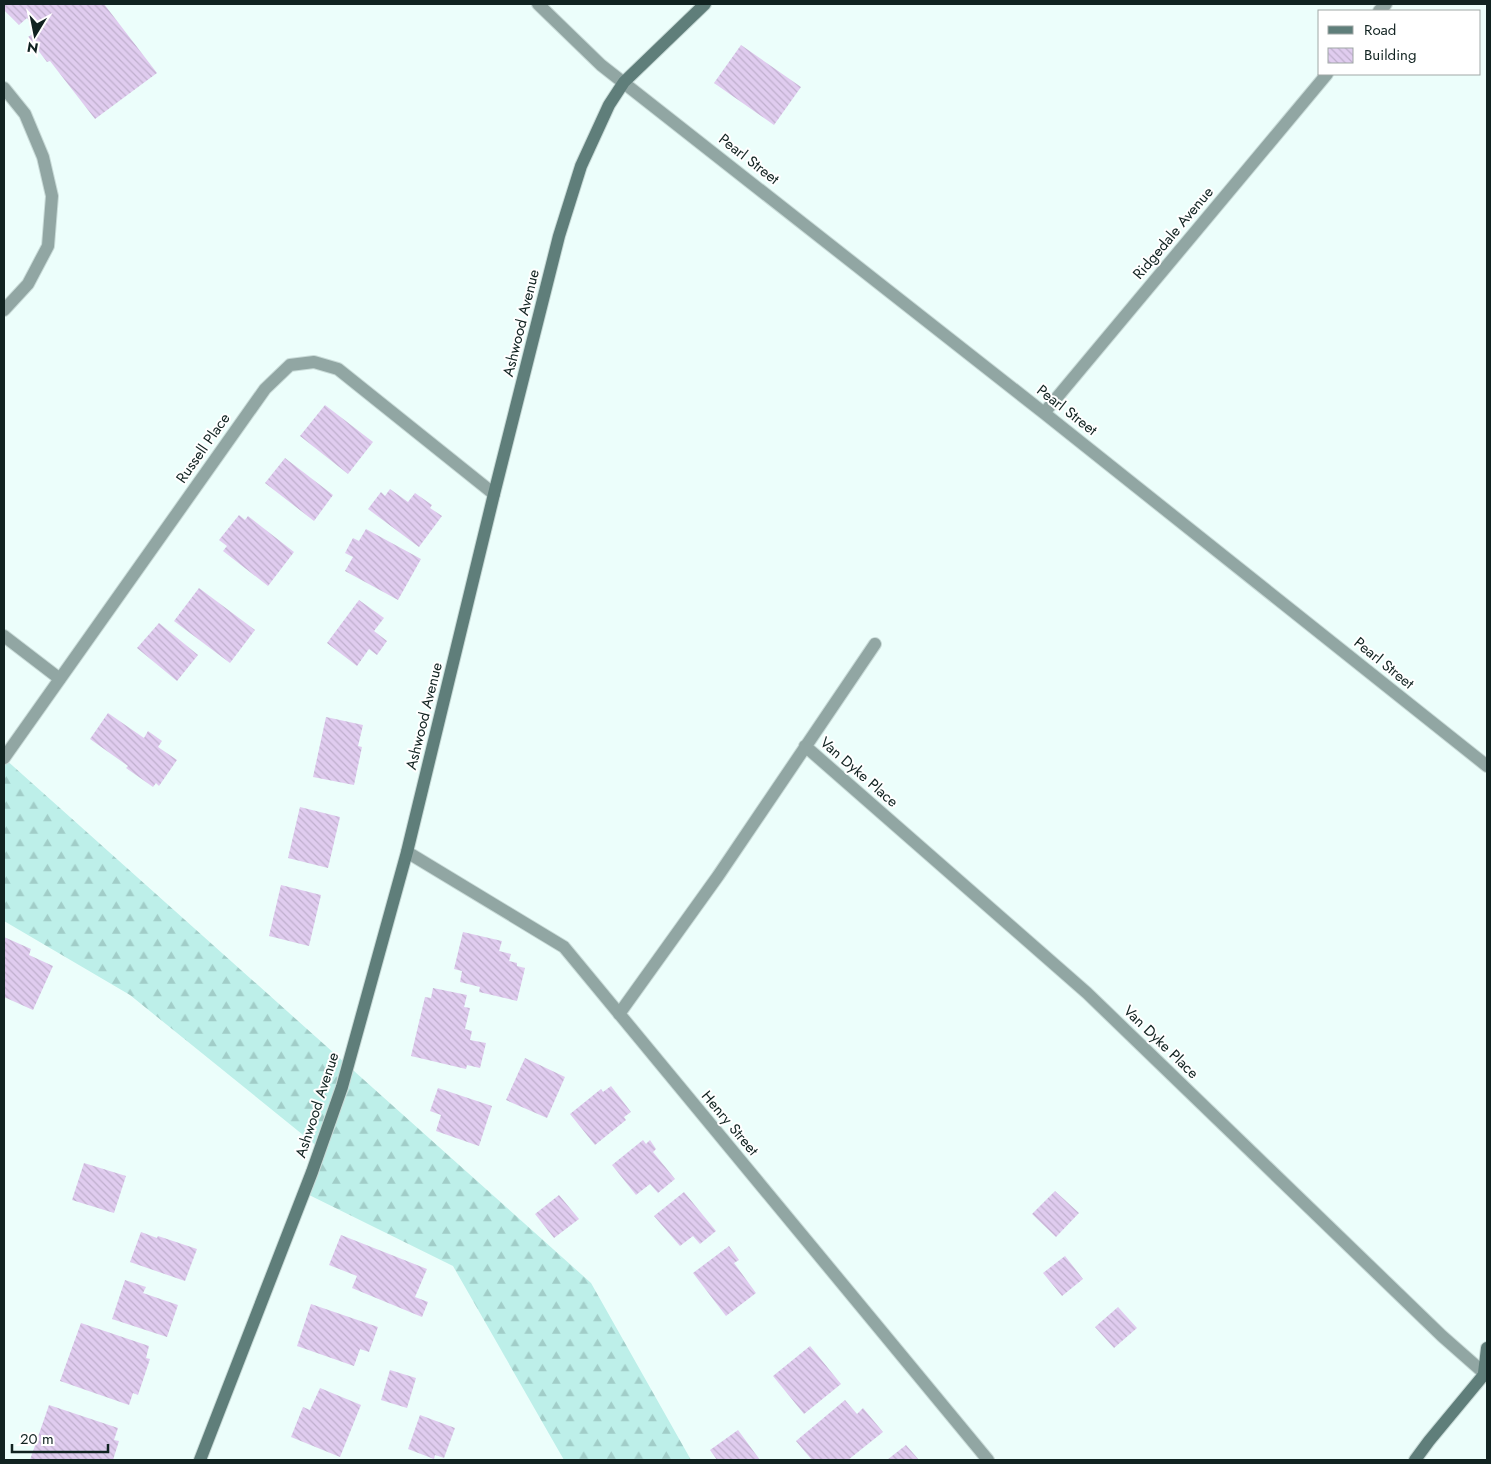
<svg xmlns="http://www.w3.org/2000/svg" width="1491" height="1464" font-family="Jost,sans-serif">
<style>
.forest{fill:url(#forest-firs)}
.building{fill:url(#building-back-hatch)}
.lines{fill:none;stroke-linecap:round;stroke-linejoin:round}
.street-casing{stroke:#c9dbd8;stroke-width:14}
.secondary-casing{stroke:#c9dbd8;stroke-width:14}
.street{stroke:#91a6a3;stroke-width:12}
.secondary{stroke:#5f7e7a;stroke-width:12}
.labels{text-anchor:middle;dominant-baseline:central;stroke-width:4;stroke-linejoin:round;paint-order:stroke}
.street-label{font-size:15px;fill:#112321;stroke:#fff}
</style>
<defs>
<pattern id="forest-firs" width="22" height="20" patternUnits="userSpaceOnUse" patternTransform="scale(1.25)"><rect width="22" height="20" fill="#bdefe9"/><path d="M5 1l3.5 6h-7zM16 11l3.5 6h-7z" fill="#a1cdc8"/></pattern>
<pattern id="building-back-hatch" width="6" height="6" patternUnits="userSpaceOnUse" patternTransform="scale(1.25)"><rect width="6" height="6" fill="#e0ccef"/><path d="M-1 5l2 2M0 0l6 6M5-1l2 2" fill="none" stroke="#bfafcd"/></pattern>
</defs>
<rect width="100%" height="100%" fill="#ecfefb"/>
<path class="forest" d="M4,758L591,1283L691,1460H564L453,1266L299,1190L318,1147L130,995L4,921Z"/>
<path class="building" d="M4,4H104L157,73L95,119L50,61L47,62L28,37L37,31L27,18L19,25L4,10Z
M741,45L801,87L774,125L714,83Z
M325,405L373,442L348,474L300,436Z
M285,458L333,495L314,521L265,483Z
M390,489L408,502L415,493L432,505L430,508L442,516L419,547L368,509L381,492L385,496Z
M239,515L245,520L248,516L294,552L268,586L223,551L227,546L219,540Z
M366,529L421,559L398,600L345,571L353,557L345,553L353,538L359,541Z
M199,588L255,630L230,663L174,621Z
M359,600L384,618L374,631L387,641L377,655L369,649L357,666L327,643Z
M159,623L198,655L177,681L137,648Z
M108,713L144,738L148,731L162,741L158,747L177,760L159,786L156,783L153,787L126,768L128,766L90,739Z
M326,717L363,725L358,746L362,747L354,785L313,777Z
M300,807L340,817L328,868L288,858Z
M281,885L321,895L309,946L269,936Z
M463,932L502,941L499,951L511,954L509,961L517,963V966L525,968L517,1001L479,992L480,987L460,982L462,971L454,969Z
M4,937L31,949L29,955L53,966L33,1010L4,997Z
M433,988L467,995L464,1007L470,1008L465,1029L472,1031L470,1040L486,1043L480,1068L467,1065L466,1069L411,1056L425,997L431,998Z
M525,1058L565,1077L547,1118L506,1100Z
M611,1086L631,1112L624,1117L626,1120L595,1145L570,1114L601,1089L603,1092Z
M438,1088L492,1106L479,1146L436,1131L441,1115L430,1111Z
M643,1140L646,1144L650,1140L656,1149L653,1152L675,1179L658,1193L650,1184L636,1195L612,1165Z
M84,1163L126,1176L114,1213L72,1200Z
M1055,1191L1079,1213L1056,1237L1032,1214Z
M684,1192L716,1231L700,1244L693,1236L680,1246L654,1216Z
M559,1195L579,1219L554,1238L535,1214Z
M141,1232L157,1238L158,1236L197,1249L185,1281L130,1262Z
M341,1235L427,1269L415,1297L428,1302L422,1317L352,1288L357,1276L329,1265Z
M729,1246L739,1260L734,1263L756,1293L726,1316L693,1273Z
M1065,1256L1083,1279L1062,1296L1043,1273Z
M125,1280L146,1287L143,1293L178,1305L167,1337L112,1319Z
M311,1304L378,1327L369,1352L360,1349L354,1366L297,1346Z
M1118,1307L1137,1328L1114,1348L1095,1327Z
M81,1323L149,1346L146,1358L150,1359L138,1395L133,1393L129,1405L60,1381Z
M810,1346L841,1384L804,1414L773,1376Z
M390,1370L416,1378L407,1408L381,1400Z
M320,1388L361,1405L340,1457L291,1437L303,1407L310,1410Z
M845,1400L857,1414L863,1408L883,1432L848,1460H812L796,1441Z
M49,1405L118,1428L114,1440L119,1441L113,1460H30Z
M420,1415L455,1428L444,1458L435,1455L434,1459L408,1449Z
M738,1430L760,1460H717L710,1450Z
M906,1445L919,1460H887Z"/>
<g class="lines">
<defs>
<path id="street" d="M538,4L601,65L1044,413L1487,766
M1379,11L1386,4
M4,88L25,114L43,157L52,196L48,246L28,284L4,310
M1044,413L1327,74
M4,636L60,679
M805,746L1087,993L1442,1336L1484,1373
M4,758L265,389L290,365L314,362L338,369L494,494
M407,852L564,947L988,1460
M619,1014L718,876L875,644"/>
<path id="secondary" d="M1484,1373L1487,1348
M200,1460L312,1172L342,1087L407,852L494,494L559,236L581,166L609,105L624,82L705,4
M1415,1460L1429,1441L1487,1371"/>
</defs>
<use href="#street" class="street-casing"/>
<use href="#secondary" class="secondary-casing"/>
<use href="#street" class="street"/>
<use href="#secondary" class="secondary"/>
</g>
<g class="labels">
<g class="street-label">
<text transform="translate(749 159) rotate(38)">Pearl Street</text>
<text transform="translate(1173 233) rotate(-50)">Ridgedale Avenue</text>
<text transform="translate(521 323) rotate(-76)">Ashwood Avenue</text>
<text transform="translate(1067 410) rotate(38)">Pearl Street</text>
<text transform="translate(203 448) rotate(-55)">Russell Place</text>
<text transform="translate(1384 663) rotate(39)">Pearl Street</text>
<text transform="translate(424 716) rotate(-76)">Ashwood Avenue</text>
<text transform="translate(859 772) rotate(41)">Van Dyke Place</text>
<text transform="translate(1161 1042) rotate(44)">Van Dyke Place</text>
<text transform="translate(317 1105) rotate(-72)">Ashwood Avenue</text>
<text transform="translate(730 1123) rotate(50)">Henry Street</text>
</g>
</g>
<rect width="1491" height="1464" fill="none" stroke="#112321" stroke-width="10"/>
<rect x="1318" y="10" width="162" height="65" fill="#ffffff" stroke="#a0a7a6"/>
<rect x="1328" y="26" width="25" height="8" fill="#5f7e7a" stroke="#a0a7a6"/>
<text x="1364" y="35" font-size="15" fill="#112321">Road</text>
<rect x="1328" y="48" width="25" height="15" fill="url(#building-back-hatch)" stroke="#a0a7a6"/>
<text x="1364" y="60" font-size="15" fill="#112321">Building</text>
<g transform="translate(35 35) rotate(190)" stroke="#ffffff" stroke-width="4" paint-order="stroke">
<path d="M0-4L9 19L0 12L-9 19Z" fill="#112321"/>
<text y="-8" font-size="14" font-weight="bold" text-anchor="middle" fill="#112321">N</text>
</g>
<path d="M12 1444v8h96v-8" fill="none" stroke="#112321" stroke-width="2.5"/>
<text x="20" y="1444" font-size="15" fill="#112321" stroke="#ffffff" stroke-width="4" paint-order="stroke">20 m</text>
</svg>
